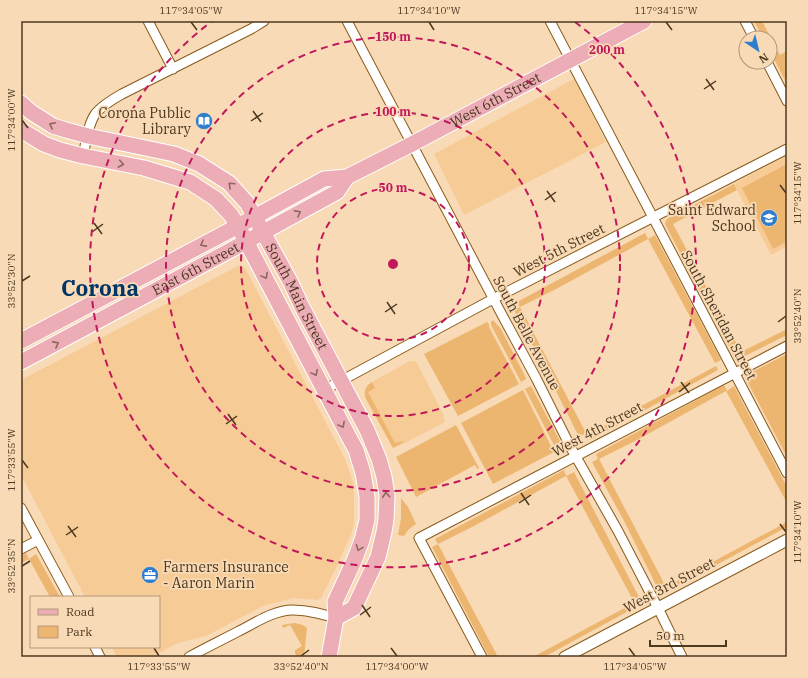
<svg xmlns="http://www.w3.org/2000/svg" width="808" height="678" font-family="'IBM Plex Serif',serif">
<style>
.built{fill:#f7cb95}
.green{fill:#edb670}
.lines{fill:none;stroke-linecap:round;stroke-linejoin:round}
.minor-casing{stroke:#885b1a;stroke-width:11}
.tertiary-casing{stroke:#885b1a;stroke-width:13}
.primary-casing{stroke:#fff;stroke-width:17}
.minor{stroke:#fff;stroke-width:9}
.tertiary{stroke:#fff;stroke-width:11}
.primary{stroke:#ecadb6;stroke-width:15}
.oneway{stroke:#8c675b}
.ticks{fill:none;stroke:#4c381f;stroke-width:1.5}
.ring{fill:none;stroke:#c2185b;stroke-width:2;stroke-dasharray:7 5}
.labels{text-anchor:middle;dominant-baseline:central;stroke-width:3.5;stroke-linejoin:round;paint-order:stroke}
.street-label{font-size:14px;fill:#4c381f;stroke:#f8dab6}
.poi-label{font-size:14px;fill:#4c381f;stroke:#f8dab6;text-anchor:end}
.town-label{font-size:22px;font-weight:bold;fill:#003565;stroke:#f8dab6}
.centre{fill:#c2185b;stroke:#f8dab6;stroke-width:2}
.ring-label{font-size:12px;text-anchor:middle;font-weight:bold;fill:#c2185b;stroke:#f8dab6;stroke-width:3.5;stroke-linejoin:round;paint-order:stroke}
.neatline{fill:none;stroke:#4c381f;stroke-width:1.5}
.ticks-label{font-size:10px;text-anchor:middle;fill:#4c381f}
</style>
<rect width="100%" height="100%" fill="#f8dab6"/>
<path class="built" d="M574,79L606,142L464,215L434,154Z
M787,155V246L771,255L734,184Z
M238,266H242L245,268L345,459L353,483L354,493V522L352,532L338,564L321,598L317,600L294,598L289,599L263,606L206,636L178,643L152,657H117L112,647H159V597H85L21,475V380Z
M410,361H416L444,416L443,417L445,422L403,444L402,443L393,448L365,397V391L368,385L372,382Z"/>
<path class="green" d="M754,21H762L780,55L787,51V84L770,51V38H763Z
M787,164V241L773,249L742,188Z
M734,184L737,190L673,224L741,352L787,329V335L743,357L737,359L734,356L666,226L665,223L667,219Z
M645,233L648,239L655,235L721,360L715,363L648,239L556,289L520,307L586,433L579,437L545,369L514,310L520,307L517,302Z
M493,320L501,329L526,378V379L521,382L491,325V322Z
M487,322L489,324V327L519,384L458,416L424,354Z
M787,354V457L746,379L747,377L752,372Z
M716,366L718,370L590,440L587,435Z
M372,382L375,388L368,392L395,443L403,441V443L393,448L365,397C364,390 366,386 372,382Z
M724,385L727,391L734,386L787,487V503L726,391L635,441L599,459L665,585L658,589L624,521L592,462L598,459L596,454Z
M531,386L562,445L561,446L562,448L557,451L525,389Z
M523,390L554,452L493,484L461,423Z
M456,425L479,468L477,469L475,465L416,497L396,457Z
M564,470L566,476L574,472L639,597L633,600L566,476L474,526L438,544L498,657H489L432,547L438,544L435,539Z
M401,498L408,507L416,524L409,529L404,536L398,535L401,518Z
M787,522V527L668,591L666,587Z
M26,553L29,559L36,554L60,597H50L29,559L21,563V555Z
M634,603L636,607L544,657H533Z
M294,623C299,624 303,624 307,628L304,657H297L295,653V650L302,646L290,625L283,628L282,625Z"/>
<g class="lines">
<defs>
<path id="minor" d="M148,21L173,69
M347,21L501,313L536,378L571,448L618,531L658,608L682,657
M550,21L787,473
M745,21L754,38
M767,62L787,101
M83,156C86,143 88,123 96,113C103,105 113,99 122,94L251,29L264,21
M324,390L493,299L787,149
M21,508L69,597
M21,549L38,540
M95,647L100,657
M189,657C205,648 222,640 239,631C255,623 274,610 293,610C308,610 322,614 336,618
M482,657L419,538L787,346"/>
<path id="tertiary" d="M565,657L787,540"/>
<g id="primary">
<path id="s1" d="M21,103L31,112L53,126L66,130L88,136L174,154L199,164L229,183L247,203L291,283L302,307L367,430L379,459L384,477L387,495L386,519L384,532L378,557L354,608L336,618"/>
<path d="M21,130L44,144L60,150L83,156L144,168L190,182L216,199L231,215L238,226L350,439L356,450L363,473L367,497V520L362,540L354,561L335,602L336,618L329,657"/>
<path id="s2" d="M21,341L238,226L324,179L347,177L412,144L644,21"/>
<path id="s3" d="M21,362L227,252L337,192L347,177"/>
</g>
</defs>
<use href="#minor" class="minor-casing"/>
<use href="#tertiary" class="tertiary-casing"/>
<use href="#primary" class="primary-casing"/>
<use href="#minor" class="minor"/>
<use href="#tertiary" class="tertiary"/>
<use href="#primary" class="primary"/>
</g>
<defs><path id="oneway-chevron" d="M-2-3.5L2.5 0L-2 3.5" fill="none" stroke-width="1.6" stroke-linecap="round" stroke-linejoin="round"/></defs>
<g class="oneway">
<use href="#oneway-chevron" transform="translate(52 125) rotate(-153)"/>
<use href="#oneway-chevron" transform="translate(121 164) rotate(11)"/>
<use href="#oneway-chevron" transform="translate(231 185) rotate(-137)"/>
<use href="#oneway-chevron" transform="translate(298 213) rotate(-29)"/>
<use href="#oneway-chevron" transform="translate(203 244) rotate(152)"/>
<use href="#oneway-chevron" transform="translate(265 276) rotate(62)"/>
<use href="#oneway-chevron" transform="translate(56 344) rotate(-28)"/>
<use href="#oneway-chevron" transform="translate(315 373) rotate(62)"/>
<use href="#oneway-chevron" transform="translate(342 425) rotate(62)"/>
<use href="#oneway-chevron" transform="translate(386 495) rotate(-95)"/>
<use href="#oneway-chevron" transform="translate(359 548) rotate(111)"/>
</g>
<path class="ticks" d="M191,22L197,30M429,22L434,30M666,22L672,30M706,79L714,90M704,89L716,81M253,111L261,122M22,120L28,128M251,121L263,113M780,185L786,193M547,191L555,202M545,200L556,192M94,223L102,234M92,232L103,224M22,281L30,276M387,302L395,314M385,312L397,304M778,322L786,316M681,382L689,393M679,392L690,383M228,414L236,425M226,424L237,416M22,460L28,468M521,493L529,505M519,503L531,495M780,524L786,532M68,526L76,537M66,535L78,527M22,566L30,561M362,605L370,617M360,615L371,607M154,648L159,656M391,648L397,656M629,648L635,656M301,656L309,650"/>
<g class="ring">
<circle cx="393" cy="264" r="76"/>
<circle cx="393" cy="264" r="152"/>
<circle cx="393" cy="264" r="227"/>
<path d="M575 22A303 303 0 1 1 211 22"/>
</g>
<defs>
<symbol id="library-disc" viewBox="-11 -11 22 22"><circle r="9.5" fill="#2f7dcd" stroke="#f8dab6"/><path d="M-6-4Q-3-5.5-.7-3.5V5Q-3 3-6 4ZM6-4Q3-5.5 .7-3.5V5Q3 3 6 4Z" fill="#fff"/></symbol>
<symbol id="school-disc" viewBox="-11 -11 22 22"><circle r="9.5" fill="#2f7dcd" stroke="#f8dab6"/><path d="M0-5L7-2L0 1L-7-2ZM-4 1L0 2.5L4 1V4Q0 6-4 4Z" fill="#fff"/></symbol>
<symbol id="office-disc" viewBox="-11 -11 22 22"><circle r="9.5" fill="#2f7dcd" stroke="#f8dab6"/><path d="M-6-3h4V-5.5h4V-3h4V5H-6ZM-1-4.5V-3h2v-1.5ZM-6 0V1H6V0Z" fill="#fff"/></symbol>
</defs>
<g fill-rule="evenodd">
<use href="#library-disc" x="194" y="111" width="20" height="20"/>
<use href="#school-disc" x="759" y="208" width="20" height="20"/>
<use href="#office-disc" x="140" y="565" width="20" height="20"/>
</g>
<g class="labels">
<g class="street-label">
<text stroke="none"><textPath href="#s2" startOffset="534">West 6th Street</textPath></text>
<text transform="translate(559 250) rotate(-27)">West 5th Street</text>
<text stroke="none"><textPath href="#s3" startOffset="198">East 6th Street</textPath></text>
<text stroke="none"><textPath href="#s1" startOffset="359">South Main Street</textPath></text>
<text transform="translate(719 315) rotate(62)">South Sheridan Street</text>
<text transform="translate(527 333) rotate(62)">South Belle Avenue</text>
<text transform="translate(597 429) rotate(-28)">West 4th Street</text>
<text transform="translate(669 585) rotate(-28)">West 3rd Street</text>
</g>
<g class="poi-label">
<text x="191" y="113">Corona Public<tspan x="191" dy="16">Library</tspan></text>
<text x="756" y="210">Saint Edward<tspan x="756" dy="16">School</tspan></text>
<text x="163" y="567" text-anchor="start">Farmers Insurance<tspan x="163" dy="16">- Aaron Marin</tspan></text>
</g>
<g class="town-label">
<text x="100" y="287">Corona</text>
</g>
</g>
<circle cx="393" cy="264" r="6" class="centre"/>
<g class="ring-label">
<text x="393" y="41">150 m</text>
<text x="607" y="54">200 m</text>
<text x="393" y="116">100 m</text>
<text x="393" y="192">50 m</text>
</g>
<rect width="808" height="678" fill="none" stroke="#f8dab6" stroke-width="44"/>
<rect x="30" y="596" width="130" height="52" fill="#f8dab6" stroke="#b3997a"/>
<rect x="38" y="609" width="20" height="6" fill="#ecadb6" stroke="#b3997a"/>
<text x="66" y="616" font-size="12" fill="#4c381f">Road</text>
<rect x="38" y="626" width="20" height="12" fill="#edb670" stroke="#b3997a"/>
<text x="66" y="636" font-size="12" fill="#4c381f">Park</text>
<g transform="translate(758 50) rotate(145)"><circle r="19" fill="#f8dab6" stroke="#b3997a"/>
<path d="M0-3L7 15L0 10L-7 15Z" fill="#2f7dcd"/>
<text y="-6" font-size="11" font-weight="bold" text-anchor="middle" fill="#4c381f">N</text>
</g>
<path d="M650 640v6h76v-6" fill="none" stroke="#4c381f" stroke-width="2"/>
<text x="656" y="640" font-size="12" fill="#4c381f" stroke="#f8dab6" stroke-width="3" paint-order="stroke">50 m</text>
<rect x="22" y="22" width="764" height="634" class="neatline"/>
<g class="ticks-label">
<text x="191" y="14">117°34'05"W</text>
<text x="429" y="14">117°34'10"W</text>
<text x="666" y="14">117°34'15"W</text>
<text transform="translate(11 120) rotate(-90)" y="4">117°34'00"W</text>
<text transform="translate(797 193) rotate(-90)" y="4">117°34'15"W</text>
<text transform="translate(11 281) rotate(-90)" y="4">33°52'30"N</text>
<text transform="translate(797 316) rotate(-90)" y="4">33°52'40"N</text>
<text transform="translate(11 460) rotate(-90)" y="4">117°33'55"W</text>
<text transform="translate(797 532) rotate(-90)" y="4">117°34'10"W</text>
<text transform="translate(11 566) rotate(-90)" y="4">33°52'35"N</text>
<text x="159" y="670">117°33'55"W</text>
<text x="301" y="670">33°52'40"N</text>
<text x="397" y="670">117°34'00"W</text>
<text x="635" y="670">117°34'05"W</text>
</g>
</svg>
